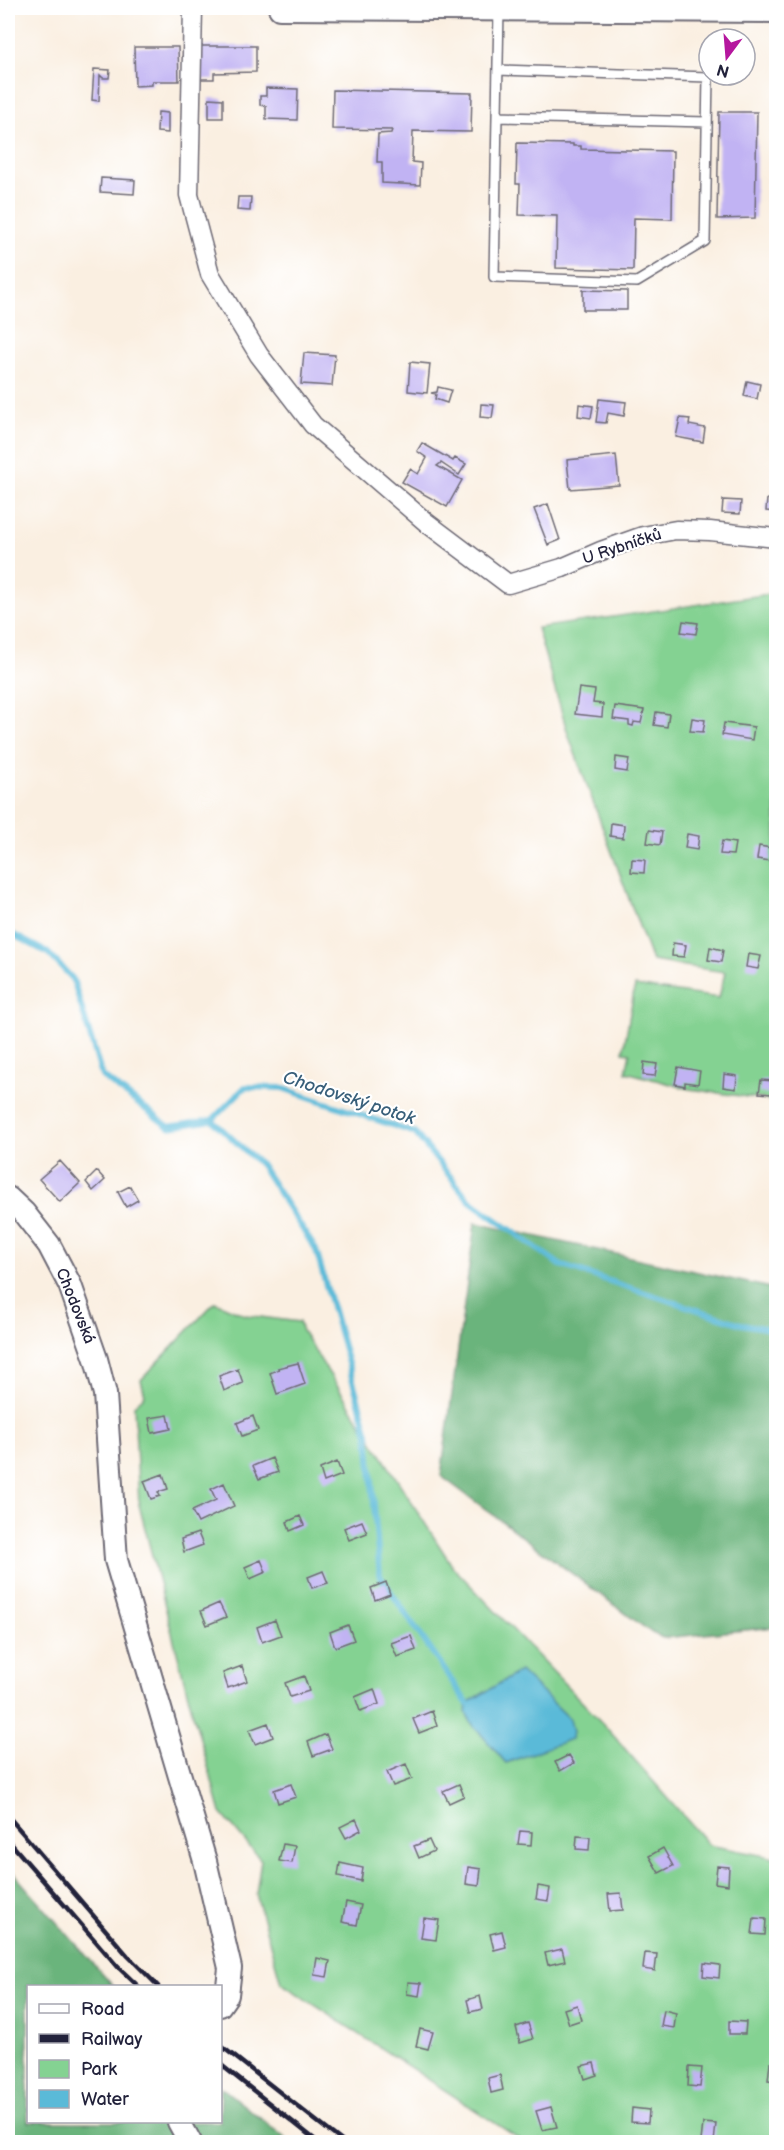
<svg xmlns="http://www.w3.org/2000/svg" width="784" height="2150" font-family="'Balsamiq Sans',sans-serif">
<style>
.green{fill:#84d292;stroke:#537a66;stroke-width:1.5}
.forest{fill:#6bb47c;stroke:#466b5c;stroke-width:1.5}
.water{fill:#5abad8;stroke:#3e6e8a;stroke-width:1.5}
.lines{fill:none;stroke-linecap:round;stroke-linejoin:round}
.stream{stroke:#5abad8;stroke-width:6}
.building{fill:#c1b3f3}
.service-casing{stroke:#6e6a75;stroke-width:12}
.minor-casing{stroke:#6e6a75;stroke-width:21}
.tertiary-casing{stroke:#6e6a75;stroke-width:26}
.service{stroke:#fff;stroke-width:9}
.minor{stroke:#fff;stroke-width:18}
.tertiary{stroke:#fff;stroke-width:22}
.rail{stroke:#22223b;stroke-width:4.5}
.labels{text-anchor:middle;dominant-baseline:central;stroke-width:4.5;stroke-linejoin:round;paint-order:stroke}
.street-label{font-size:16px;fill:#22223b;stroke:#fff}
.water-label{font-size:18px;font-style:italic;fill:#385f7a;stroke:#fff}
</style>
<rect width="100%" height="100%" fill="#fff"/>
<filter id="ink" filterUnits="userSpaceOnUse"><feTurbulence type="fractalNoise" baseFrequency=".0167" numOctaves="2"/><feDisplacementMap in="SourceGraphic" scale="12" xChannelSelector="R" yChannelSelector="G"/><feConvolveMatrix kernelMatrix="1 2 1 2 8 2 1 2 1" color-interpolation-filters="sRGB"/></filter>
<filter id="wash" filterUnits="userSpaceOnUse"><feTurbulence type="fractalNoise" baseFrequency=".008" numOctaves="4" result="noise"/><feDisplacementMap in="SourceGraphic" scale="24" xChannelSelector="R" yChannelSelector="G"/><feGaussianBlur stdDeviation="1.35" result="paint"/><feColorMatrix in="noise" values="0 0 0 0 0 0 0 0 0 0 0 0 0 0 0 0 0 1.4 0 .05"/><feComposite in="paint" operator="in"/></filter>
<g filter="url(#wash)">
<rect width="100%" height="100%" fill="#faefe1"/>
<path class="green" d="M776,593V1101L689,1089L626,1072L630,1053L623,1052L635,986L719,998L725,972L652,961L568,734L537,628Z
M215,1302L245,1315L299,1322L302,1331L453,1567L605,1726L709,1845L776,1858V2142H524L281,1983L256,1894L261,1860L221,1813L190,1703L139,1505L134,1405L145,1395L141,1380Z"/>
<path class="forest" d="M475,1223L776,1289V1627L663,1638L652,1633L441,1476Z
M8,1867L113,1986H28V2122H220L221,2087L290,2142H8Z"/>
<path class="water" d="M520,1671L570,1719L573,1732L571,1739L506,1763L473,1725L466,1713L467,1703Z"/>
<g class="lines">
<path class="stream" d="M8,932L48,953L73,979L102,1076L169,1127L212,1120L245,1087L282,1088L415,1133L470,1201L560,1265L741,1324L776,1330
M212,1120L261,1165L316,1250L368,1434L380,1576L467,1703"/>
</g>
<g id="blocks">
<path class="building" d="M197,46H256V72L214,73V79H201V73L197,72Z
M134,47H178L179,81H152V85L135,86Z
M94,69L110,70L109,78H103L100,75L99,101L92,100Z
M266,88L298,89L297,120L266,119V106L260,105V96H266Z
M333,90L472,93L471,132L413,131L412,162L421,163L420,185L382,183V162H377L378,134L391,133L392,130L332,129Z
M209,98L223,99V118H209Z
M158,112L168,113V133L157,132Z
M719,112H757L755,218L717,219Z
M517,143L573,144V146H581V149L673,151L672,219L634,218L633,270L556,268L557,216L519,215L520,184H516Z
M101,178L135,180L134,194L100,192Z
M238,197H251L250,211L237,210Z
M583,290L627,291V310H583Z
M304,353L335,355L332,386L301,384Z
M410,362L430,364L427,393L408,391Z
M747,381L760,384L757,399L744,396Z
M438,387L451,390L447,403L435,399L436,394L431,393L437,392Z
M599,399L626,402L624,416L608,413L606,423L596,422Z
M481,404L494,405L492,418L480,417Z
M579,404L593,406L591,418L578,416Z
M680,418L690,419L689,425L705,428L703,442L676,437Z
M422,443L453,461L455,458L466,464L459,475L441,463L437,466L462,480L447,507L402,482L410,469L418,474L427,458L417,451Z
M616,455L619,485L570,489L567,460Z
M767,499H776V512L766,511Z
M723,500L741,501L740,514L722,513Z
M548,504L560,540L548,545L534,509Z
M683,621L698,623L696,634L681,632Z
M579,688L595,690L593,703L603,704L602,717L575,714Z
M615,706L644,710L641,723L634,722L633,726L629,725V721L613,719Z
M656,712L669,714L667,727L654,725Z
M692,718L705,720L703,732L690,731Z
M724,723L754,727L752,740L722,735Z
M616,757L629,759L627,772L615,770Z
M611,823L624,825L623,838L610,836Z
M649,830L662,832L660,845L647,843Z
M687,834L699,836L697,850L685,848Z
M722,841L735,843L733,855L720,854Z
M759,846L771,848L770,861L757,859Z
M632,859L645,860L644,873L631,872Z
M673,943L686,945L684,957L672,956Z
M710,947L723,950L721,962L708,960Z
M748,954L761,956L758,969L746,967Z
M644,1062L657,1064L655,1076L643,1075Z
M678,1067L700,1071L698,1084L685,1082V1086L675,1084Z
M724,1074L737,1076L736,1089L723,1087Z
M761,1080L774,1081L772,1094L759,1093Z
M60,1161L80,1183L60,1202L39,1179Z
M97,1171L105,1180L93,1191L86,1182Z
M130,1186L138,1200L126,1207L118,1192Z
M298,1363L305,1384L277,1394L270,1373L279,1369L278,1368Z
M238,1369L243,1383L224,1391L219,1376Z
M168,1415L171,1429L152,1433L149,1418Z
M253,1416L258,1430L242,1436L237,1423Z
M272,1458L278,1472L259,1479L253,1466Z
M337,1462L342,1475L324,1482L320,1469Z
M163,1474L168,1489L158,1492L160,1496L151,1499L144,1481Z
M224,1483L234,1506L198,1523L192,1511L216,1500L211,1489Z
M300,1516L304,1525L290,1531L287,1522Z
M362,1521L367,1533L349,1540L344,1528Z
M198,1533L203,1545L184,1552L181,1539Z
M261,1560L266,1572L250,1579L245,1567Z
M323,1571L328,1583L312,1588L308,1577Z
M386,1582L390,1594L375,1600L371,1588Z
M219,1603L226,1617L207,1625L201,1611Z
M275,1620L281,1635L262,1642L257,1627Z
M348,1625L354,1640L335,1647L330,1632Z
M411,1636L416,1650L397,1657L391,1643Z
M242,1666L247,1681L228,1688L223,1673Z
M304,1676L309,1691L290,1697L285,1683Z
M374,1689L379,1704L360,1711L355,1697Z
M432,1711L437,1726L419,1733L413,1719Z
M268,1723L273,1737L255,1744L249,1730Z
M326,1734L332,1749L313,1756L308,1742Z
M569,1755L574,1763L560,1771L555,1762Z
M406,1764L412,1779L393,1786L387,1772Z
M291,1784L296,1797L278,1803L274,1790Z
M459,1784L464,1796L449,1803L443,1791Z
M356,1819L361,1830L346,1838L340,1827Z
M520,1831L532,1832L531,1845L518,1844Z
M577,1836L590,1837L589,1850L576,1849Z
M429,1840L434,1851L419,1858L414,1846Z
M283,1844L295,1846L292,1863L279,1861Z
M663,1848L673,1866L659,1873L649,1856Z
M340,1863L363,1868L361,1881L338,1876Z
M717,1866L729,1867L728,1885L715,1883Z
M468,1867L481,1869L479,1886L466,1884Z
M538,1886L550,1888L548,1901L536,1899Z
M621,1893L623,1910L610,1911L608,1894Z
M346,1902L361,1905L357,1925L342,1922Z
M424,1918L439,1920L436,1940L421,1938Z
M754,1918L766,1919L765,1935L752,1934Z
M502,1931L506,1947L494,1950L490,1934Z
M562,1949L565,1961L548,1965L545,1953Z
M645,1953L657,1954L655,1971L643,1969Z
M317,1958L330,1961L327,1977L314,1975Z
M704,1963L720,1965L719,1978L703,1976Z
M408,1982L421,1983L419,1996L407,1994Z
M480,1996L483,2009L470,2012L467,2000Z
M577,2005L581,2020L569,2024L564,2009Z
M664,2010L676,2013L674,2028L661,2026Z
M729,2021L746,2022L745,2034H729Z
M528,2023L533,2039L520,2043L516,2027Z
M420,2029L433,2032L428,2049L416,2046Z
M770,2062H776V2081L768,2080Z
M594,2063L597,2075L585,2079L581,2066Z
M689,2067L702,2068L700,2087L688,2086Z
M500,2075L503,2090L491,2093L488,2078Z
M551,2107L557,2127L542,2130L536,2111Z
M632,2108L649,2110L648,2123L631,2122Z
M703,2123L716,2124L714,2142L701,2141Z"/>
</g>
</g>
<g filter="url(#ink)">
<use href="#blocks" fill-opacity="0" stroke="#6e6a75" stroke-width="1.5"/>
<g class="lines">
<defs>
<path id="service" d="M498,70L708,77L705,241L637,282L494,277L499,9
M497,117L707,122"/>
<path id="minor" d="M193,8L189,195L210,274L259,355L313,425L427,523L508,584L562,568L601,551L643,536L676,530L710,531L776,538"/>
<path id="tertiary" d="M280,8L776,11
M8,1198L24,1213L49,1245L70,1285L96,1359L105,1394L116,1560L205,1861L230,1968L227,1995L220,2005
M179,2122L190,2142"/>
</defs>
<use href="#service" class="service-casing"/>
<use href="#minor" class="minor-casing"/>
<use href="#tertiary" class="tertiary-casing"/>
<use href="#service" class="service"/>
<use href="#minor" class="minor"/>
<use href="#tertiary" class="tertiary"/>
<path class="rail" d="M8,1816L128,1956L158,1986
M8,1840L118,1967L138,1986
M220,2045L343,2142
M220,2064L318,2142"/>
</g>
</g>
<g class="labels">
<g class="street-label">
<text transform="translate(622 547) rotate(-18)">U Rybníčků</text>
<text transform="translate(75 1306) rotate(68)">Chodovská</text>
</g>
<g class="water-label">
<text transform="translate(349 1098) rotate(18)">Chodovský potok</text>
</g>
</g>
<rect width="784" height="2150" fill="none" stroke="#fff" stroke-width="30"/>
<rect x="27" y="1985" width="195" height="138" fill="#ffffff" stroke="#a7a7b1" stroke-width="1.5"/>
<rect x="39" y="2004" width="30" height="9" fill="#ffffff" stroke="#a7a7b1" stroke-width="1.5"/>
<text x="81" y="2015" font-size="18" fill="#22223b">Road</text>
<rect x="39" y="2034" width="30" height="9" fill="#22223b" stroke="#a7a7b1" stroke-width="1.5"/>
<text x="81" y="2045" font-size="18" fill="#22223b">Railway</text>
<rect x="39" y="2060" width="30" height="18" fill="#84d292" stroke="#a7a7b1" stroke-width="1.5"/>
<text x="81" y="2075" font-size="18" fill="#22223b">Park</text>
<rect x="39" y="2090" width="30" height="18" fill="#5abad8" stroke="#a7a7b1" stroke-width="1.5"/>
<text x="81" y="2105" font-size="18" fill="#22223b">Water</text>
<g transform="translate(727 57) rotate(196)"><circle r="28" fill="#ffffff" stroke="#a7a7b1" stroke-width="1.5"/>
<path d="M0-4.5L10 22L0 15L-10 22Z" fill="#b5179e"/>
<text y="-9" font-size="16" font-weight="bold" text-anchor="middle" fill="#22223b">N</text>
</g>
</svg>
